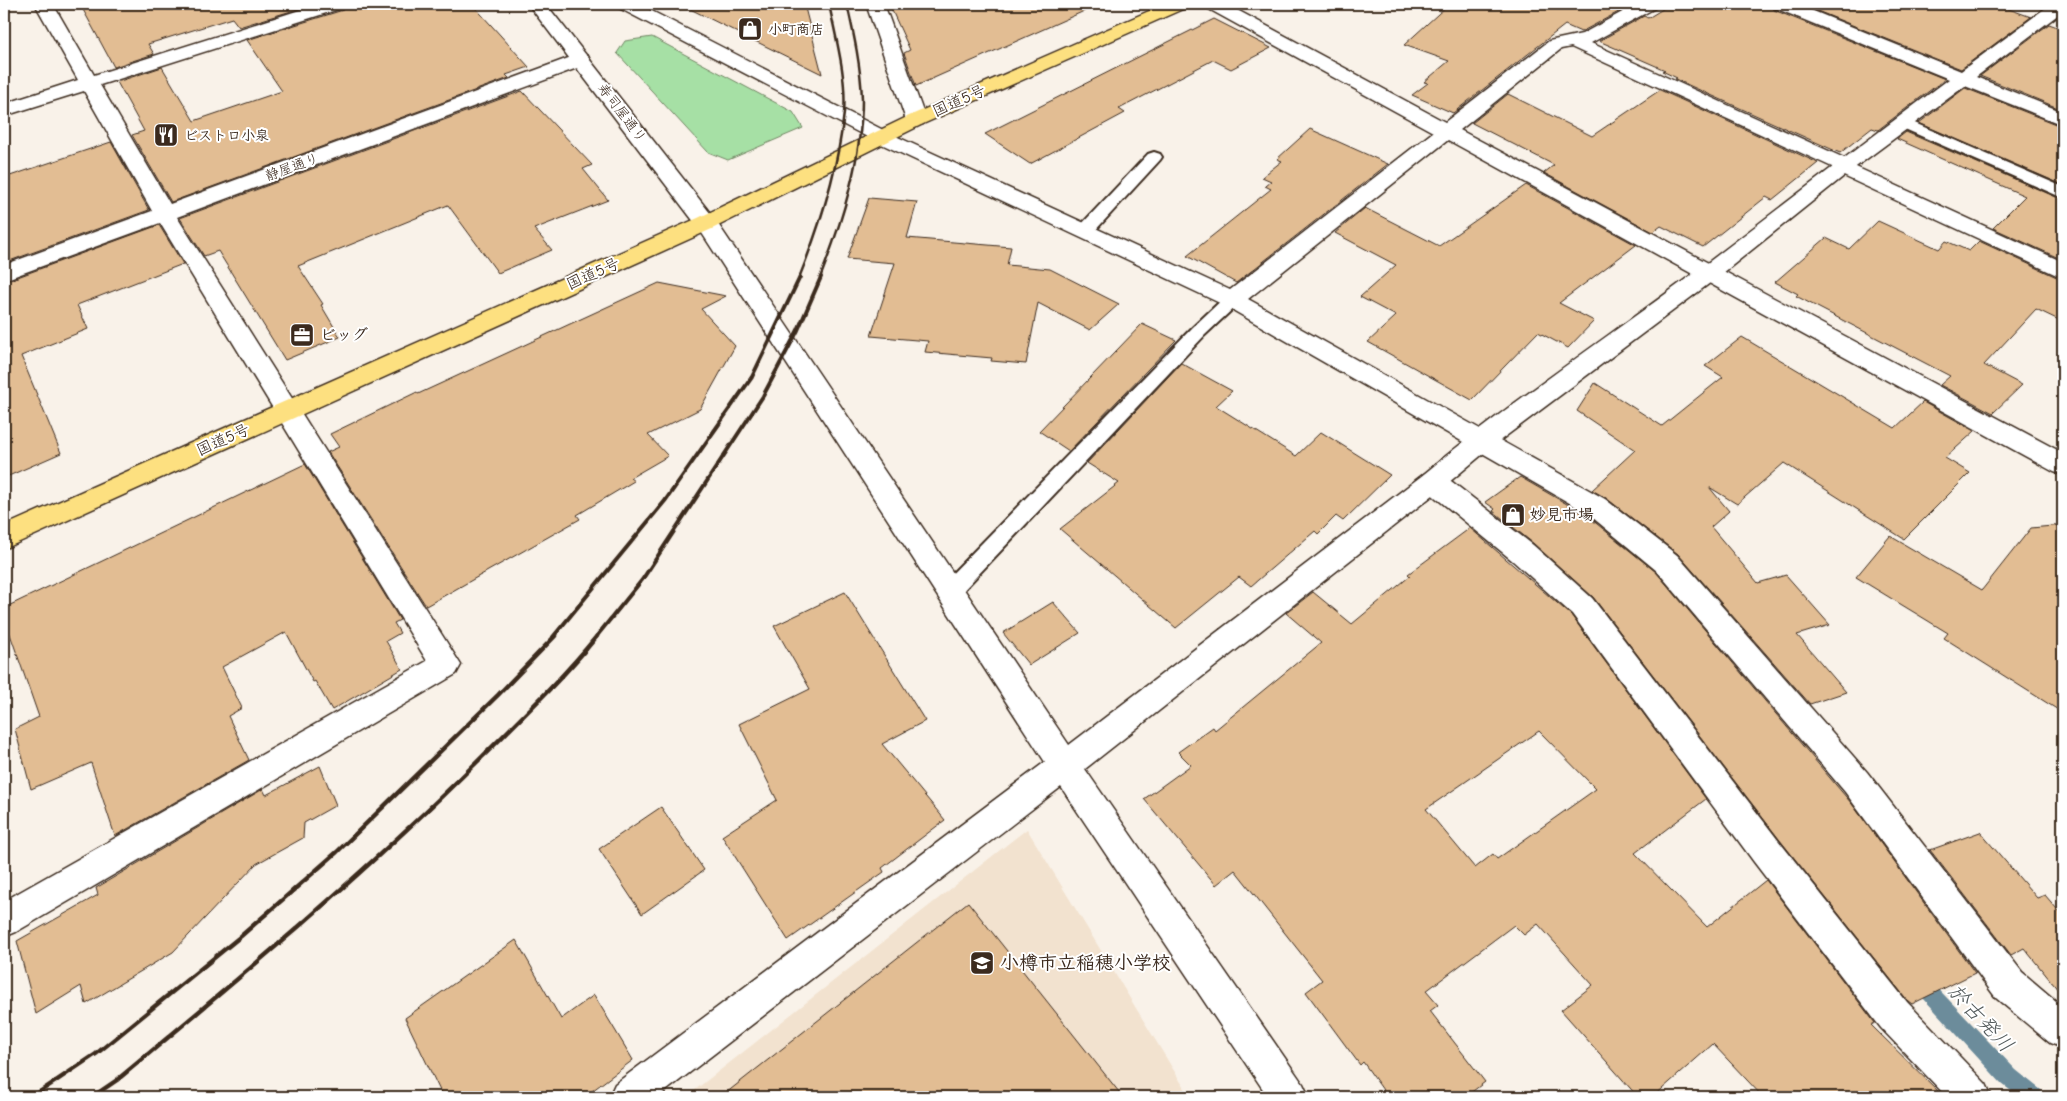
<svg xmlns="http://www.w3.org/2000/svg" width="2067" height="1101" font-family="'Comic Neue','Klee One',sans-serif">
<style>
.built{fill:#f2e2cf}
.green{fill:#a6e0a5;stroke:#708562}
.lines{fill:none;stroke-linecap:round;stroke-linejoin:round}
.stream{fill:#6c8c9b;fill-rule:evenodd}
.building{fill:#e2bd93;stroke:#3b2a1e;fill-rule:evenodd}
.lane-casing{stroke:#3b2a1e;stroke-width:4}
.street-casing{stroke:#3b2a1e;stroke-width:3}
.secondary-casing{stroke:#3b2a1e;stroke-width:3}
.highway-casing{stroke:#3b2a1e;stroke-width:3}
.lane{fill:#fff;fill-rule:evenodd}
.street{fill:#fff;fill-rule:evenodd}
.secondary{fill:#fff;fill-rule:evenodd}
.highway{fill:#fde080;fill-rule:evenodd}
.rail-far2{stroke:#3b2a1e;stroke-width:2.5}
.rail-far1{stroke:#3b2a1e;stroke-width:4}
.rail{stroke:#3b2a1e;stroke-width:4.5}
.labels{text-anchor:middle;dominant-baseline:central;stroke-width:4;stroke-linejoin:round;paint-order:stroke}
.far-poi-label{font-size:14px;font-weight:bold;fill:#3b2a1e;stroke:#fff;text-anchor:start}
.far-street-label{font-size:14px;fill:#3b2a1e;stroke:#fff}
.street-label{font-size:16px;fill:#3b2a1e;stroke:#fff}
.poi-label{font-size:16px;font-weight:bold;fill:#3b2a1e;stroke:#fff;text-anchor:start}
.near-poi-label{font-size:19px;font-weight:bold;fill:#3b2a1e;stroke:#fff;text-anchor:start}
.near-water-label{font-size:21px;font-style:italic;fill:#545b5c;stroke:#fff}
</style>
<rect width="100%" height="100%" fill="#f9f2e9"/>
<filter id="ink" filterUnits="userSpaceOnUse"><feTurbulence type="fractalNoise" baseFrequency=".02" numOctaves="2"/><feDisplacementMap in="SourceGraphic" scale="10" xChannelSelector="R" yChannelSelector="G"/><feConvolveMatrix kernelMatrix="1 2 1 2 8 2 1 2 1" color-interpolation-filters="sRGB"/></filter>
<g filter="url(#ink)">
<path class="built" d="M1027,829L1190,1097H686Z"/>
<path class="green" d="M652,37L793,112L803,128L728,160L708,152L617,53L625,41Z"/>
<g class="lines">
<path class="stream" d="M1919,972L1925,975L2016,1070L2041,1090L2043,1097H2019L2002,1084L1913,987L1910,981L1913,975Z"/>
</g>
<path class="building" d="M80,4H314L239,27L232,18L148,44L154,54L114,67Z
M347,4H472L529,67L506,75L509,78L171,202L132,135L144,131L117,82L162,67L194,121L282,91L247,40L343,10Z
M680,4H804L822,74Z
M889,4H1100L916,86L904,53L910,50Z
M1449,4H1616L1626,8L1581,32L1565,25L1453,113L1412,95L1428,83L1424,82L1449,61L1404,45Z
M1671,4H1770L1774,10L1945,79L1878,130L1872,128L1840,153L1675,79L1677,78L1662,71L1665,70L1599,41L1644,16L1648,18Z
M1800,4H1995L2031,17L1961,69Z
M1214,19L1271,48L1231,69L1213,60L1119,109L1125,113L1030,164L985,134Z
M2049,24L2063,29V110L1980,76Z
M1965,88L2063,127V185L1919,123Z
M1660,90L1818,163L1772,200L1766,197L1703,247L1661,226L1653,232L1544,173L1554,165L1472,123L1508,94L1592,136Z
M522,91L592,165L583,169L608,200L534,229L552,250L498,273L448,205L298,266L323,304L321,305L340,337L285,360L218,251L204,256L180,218Z
M1310,129L1388,164L1236,283L1187,256L1271,189L1265,186L1271,181L1262,177L1282,161L1277,159Z
M1906,132L2063,200V260L1993,228L2025,196L1897,139Z
M111,142L149,210L4,263V178Z
M1526,185L1636,245L1559,303L1594,321L1568,348L1538,332L1472,400L1368,342L1396,316L1360,297L1396,265L1335,233L1365,208L1439,246Z
M869,198L917,202L907,238L1011,247L1007,265L1050,269L1119,304L1090,330L1038,303L1026,364L991,361L992,358L925,352L928,341L871,336L895,263L847,259Z
M1878,221L1939,249L1946,241L1969,251L1979,241L2063,280V322L2036,309L1984,365L2022,385L1993,413L1940,385L1950,376L1796,296L1798,294L1775,282L1826,238L1849,249Z
M159,225L183,264L77,305L88,329L21,356L61,453L4,478V282Z
M659,283L726,296L701,309L735,346L700,409L648,435L668,456L630,478L634,481L577,515L580,519L426,606L328,452L339,447L330,434L417,392L418,394Z
M1142,324L1176,340L1069,451L1039,431Z
M1742,337L1895,428L1923,402L1975,431L1945,458L1970,473L1904,539L1784,463L1737,504L1709,487L1729,511L1711,527L1758,583L1786,575L1830,625L1797,635L1846,692L1810,704L1678,554L1606,498L1592,490L1635,450L1577,411L1595,383L1662,426L1723,377L1705,366Z
M1181,363L1232,391L1216,406L1296,456L1321,432L1390,475L1343,521L1336,516L1318,534L1315,531L1251,586L1239,577L1176,628L1060,529L1119,483L1087,463Z
M305,464L400,620L394,623L400,633L386,641L402,669L332,710L315,681L313,682L286,632L222,667L242,708L228,716L249,760L115,836L91,763L31,789L15,729L39,717L4,617V608Z
M1520,477L1586,515L1656,572L1852,804L1975,973L1912,1004L1908,1001L1779,839L1593,597L1534,544L1493,511L1495,509L1485,502Z
M2063,525V713L1944,638L1948,633L1856,577L1890,536L1982,590L2031,528Z
M1470,528L1571,615L1706,799L1635,853L1707,927L1766,880L1875,1023L1871,1025L1944,1097H1763L1713,1044L1653,1097H1638L1561,1010L1593,985L1538,924L1524,935L1514,925L1426,991L1438,1005L1430,1011L1485,1082L1465,1097H1388L1363,1062L1360,1065L1306,992L1322,980L1235,870L1216,885L1144,799L1191,765L1178,752L1213,727L1215,730L1321,643L1286,613L1313,592L1352,624L1410,576L1408,574ZM1539,731L1596,789L1497,859L1493,854L1475,868L1426,809Z
M845,592L925,721L882,744L945,820L882,868L884,872L788,940L722,836L777,800L739,724L810,689L774,626Z
M1053,602L1080,633L1029,665L1003,633Z
M320,766L336,805L304,823L303,838L256,864L173,952L86,1004L81,986L36,1014L17,941L98,895L96,888L263,789L266,795Z
M661,807L704,870L642,914L599,849Z
M1980,832L2037,898L2045,895L2063,916V996L2024,948L2011,955L1930,850Z
M968,902L1123,1097H721Z
M516,940L561,1019L594,995L633,1060L584,1097H443L405,1018Z"/>
<g class="lines">
<defs>
<path id="lane" d="M1903,118L2063,187V198L1898,126L1895,123L1898,120Z
M1154,152L1160,154L1162,157L1160,160L1091,235L1085,236L1079,235L1077,231L1079,227L1148,154Z
M1232,294L1238,296L1241,300L1238,304L1205,335L958,596L950,599L942,596L939,590L942,584L1193,327L1226,296Z"/>
<path id="street" d="M35,4H53L94,75L319,4H345L342,8L100,85L170,204L574,56L581,54L588,56L590,60L588,64L177,217L461,665L456,674L16,932L4,937V901L427,661L160,223L4,280V265L152,211L84,91L4,116V104L78,80Z
M616,4H638L889,133L1230,290L1433,132L1207,8L1204,4H1226L1445,122L1549,41L1582,34L1637,4H1658L1655,8L1591,43L1853,162L1856,167L2063,262V278L1835,172L1832,167L1571,47L1561,49L1460,130L2063,453V475L2054,472L1448,140L1248,299L1605,499L1677,555L1867,772L2022,972L2063,1007V1048L2050,1043L1996,998L1845,792L1657,571L1587,513L1224,305L875,141L619,8Z
M866,4H884L926,120L923,124L916,126L909,124L906,120Z
M1433,471L1442,474L1533,545L1592,598L1778,840L1907,1002L1986,1084L1992,1097H1947L1881,1028L1754,862L1572,614L1513,561L1424,488L1420,481L1424,474Z"/>
<path id="secondary" d="M528,4H546L714,218L1069,745L1424,474C1513,400 1610,336 1702,267C1785,204 1866,141 1949,79L1775,8L1772,4H1796L1961,71L2051,4H2063V11L1976,77L2063,112V125L1965,86L1849,172L1718,277L1490,448L1442,488L1085,769L1303,1084L1309,1097H1268L1061,787L658,1097H609L615,1084L1045,762L698,227Z"/>
<path id="highway" d="M1165,4H1188L1185,8L923,124L714,228L4,549V526L698,218L909,116Z"/>
</defs>
<use href="#lane" class="lane-casing"/>
<use href="#street" class="street-casing"/>
<use href="#secondary" class="secondary-casing"/>
<use href="#highway" class="highway-casing"/>
<use href="#lane" class="lane"/>
<use href="#street" class="street"/>
<use href="#secondary" class="secondary"/>
<use href="#highway" class="highway"/>
<path class="rail-far2" d="M799,278C820,226 838,169 844,113C847,77 836,39 829,4
M820,278C842,222 862,159 862,99C861,67 854,35 847,4"/>
<path class="rail-far1" d="M553,637L665,501L752,377L800,277
M596,637L642,580L763,396L798,330L821,277"/>
<path class="rail" d="M32,1097L96,1054L241,936L337,852L498,695L555,636
M92,1097L117,1080C242,976 367,872 482,757C521,718 562,679 597,636"/>
</g>
</g>
<defs>
<symbol id="shop-square" viewBox="-11 -11 22 22"><rect x="-9" y="-9" width="18" height="18" rx="4" fill="#3b2a1e" stroke="#fff"/><path d="M-5-2.5h2.3a2.7 3.5 0 0 1 5.4 0H5L5.5 6h-11ZM-1.5-2.5h3a1.5 2.3 0 0 0-3 0Z" fill="#fff"/></symbol>
<symbol id="restaurant-square" viewBox="-11 -11 22 22"><rect x="-9" y="-9" width="18" height="18" rx="4" fill="#3b2a1e" stroke="#fff"/><path d="M-5-6h1v4h1v-4h1v4h1v-4h1v5L-1.5 .5V6h-2V.5L-5-1ZM5-6V6H3V1.5H1.5Q1.5-4 5-6Z" fill="#fff"/></symbol>
<symbol id="office-square" viewBox="-11 -11 22 22"><rect x="-9" y="-9" width="18" height="18" rx="4" fill="#3b2a1e" stroke="#fff"/><path d="M-6-3h4V-5.5h4V-3h4V5H-6ZM-1-4.5V-3h2v-1.5ZM-6 0V1H6V0Z" fill="#fff"/></symbol>
<symbol id="school-square" viewBox="-11 -11 22 22"><rect x="-9" y="-9" width="18" height="18" rx="4" fill="#3b2a1e" stroke="#fff"/><path d="M0-5L7-2L0 1L-7-2ZM-4 1L0 2.5L4 1V4Q0 6-4 4Z" fill="#fff"/></symbol>
</defs>
<g fill-rule="evenodd">
<use href="#shop-square" x="736" y="15" width="28" height="28"/>
<use href="#restaurant-square" x="152" y="121" width="28" height="28"/>
<use href="#office-square" x="288" y="321" width="28" height="28"/>
<use href="#shop-square" x="1499" y="501" width="28" height="28"/>
<use href="#school-square" x="968" y="949" width="28" height="28"/>
</g>
<g class="labels">
<g class="far-poi-label">
<text x="768" y="29">小町商店</text>
<text x="184" y="135">ビストロ小泉</text>
</g>
<g class="far-street-label">
<text transform="translate(622 113) rotate(53)">寿司屋通り</text>
<text transform="translate(292 167) rotate(-20)">静屋通り</text>
</g>
<g class="street-label">
<text transform="translate(959 101) rotate(-24)">国道5号</text>
<text transform="translate(593 274) rotate(-24)">国道5号</text>
<text transform="translate(223 440) rotate(-24)">国道5号</text>
</g>
<g class="poi-label">
<text x="320" y="335">ビッグ</text>
<text x="1530" y="515">妙見市場</text>
</g>
<g class="near-poi-label">
<text x="1000" y="963">小樽市立稲穂小学校</text>
</g>
<g class="near-water-label">
<text transform="translate(1981 1018) rotate(47)">於古発川</text>
</g>
</g>
<rect width="2067" height="1101" fill="none" stroke="#fff" stroke-width="20"/>
<rect x="10" y="10" width="2047" height="1081" fill="none" stroke="#3b2a1e" stroke-width="2" filter="url(#ink)"/>
</svg>
